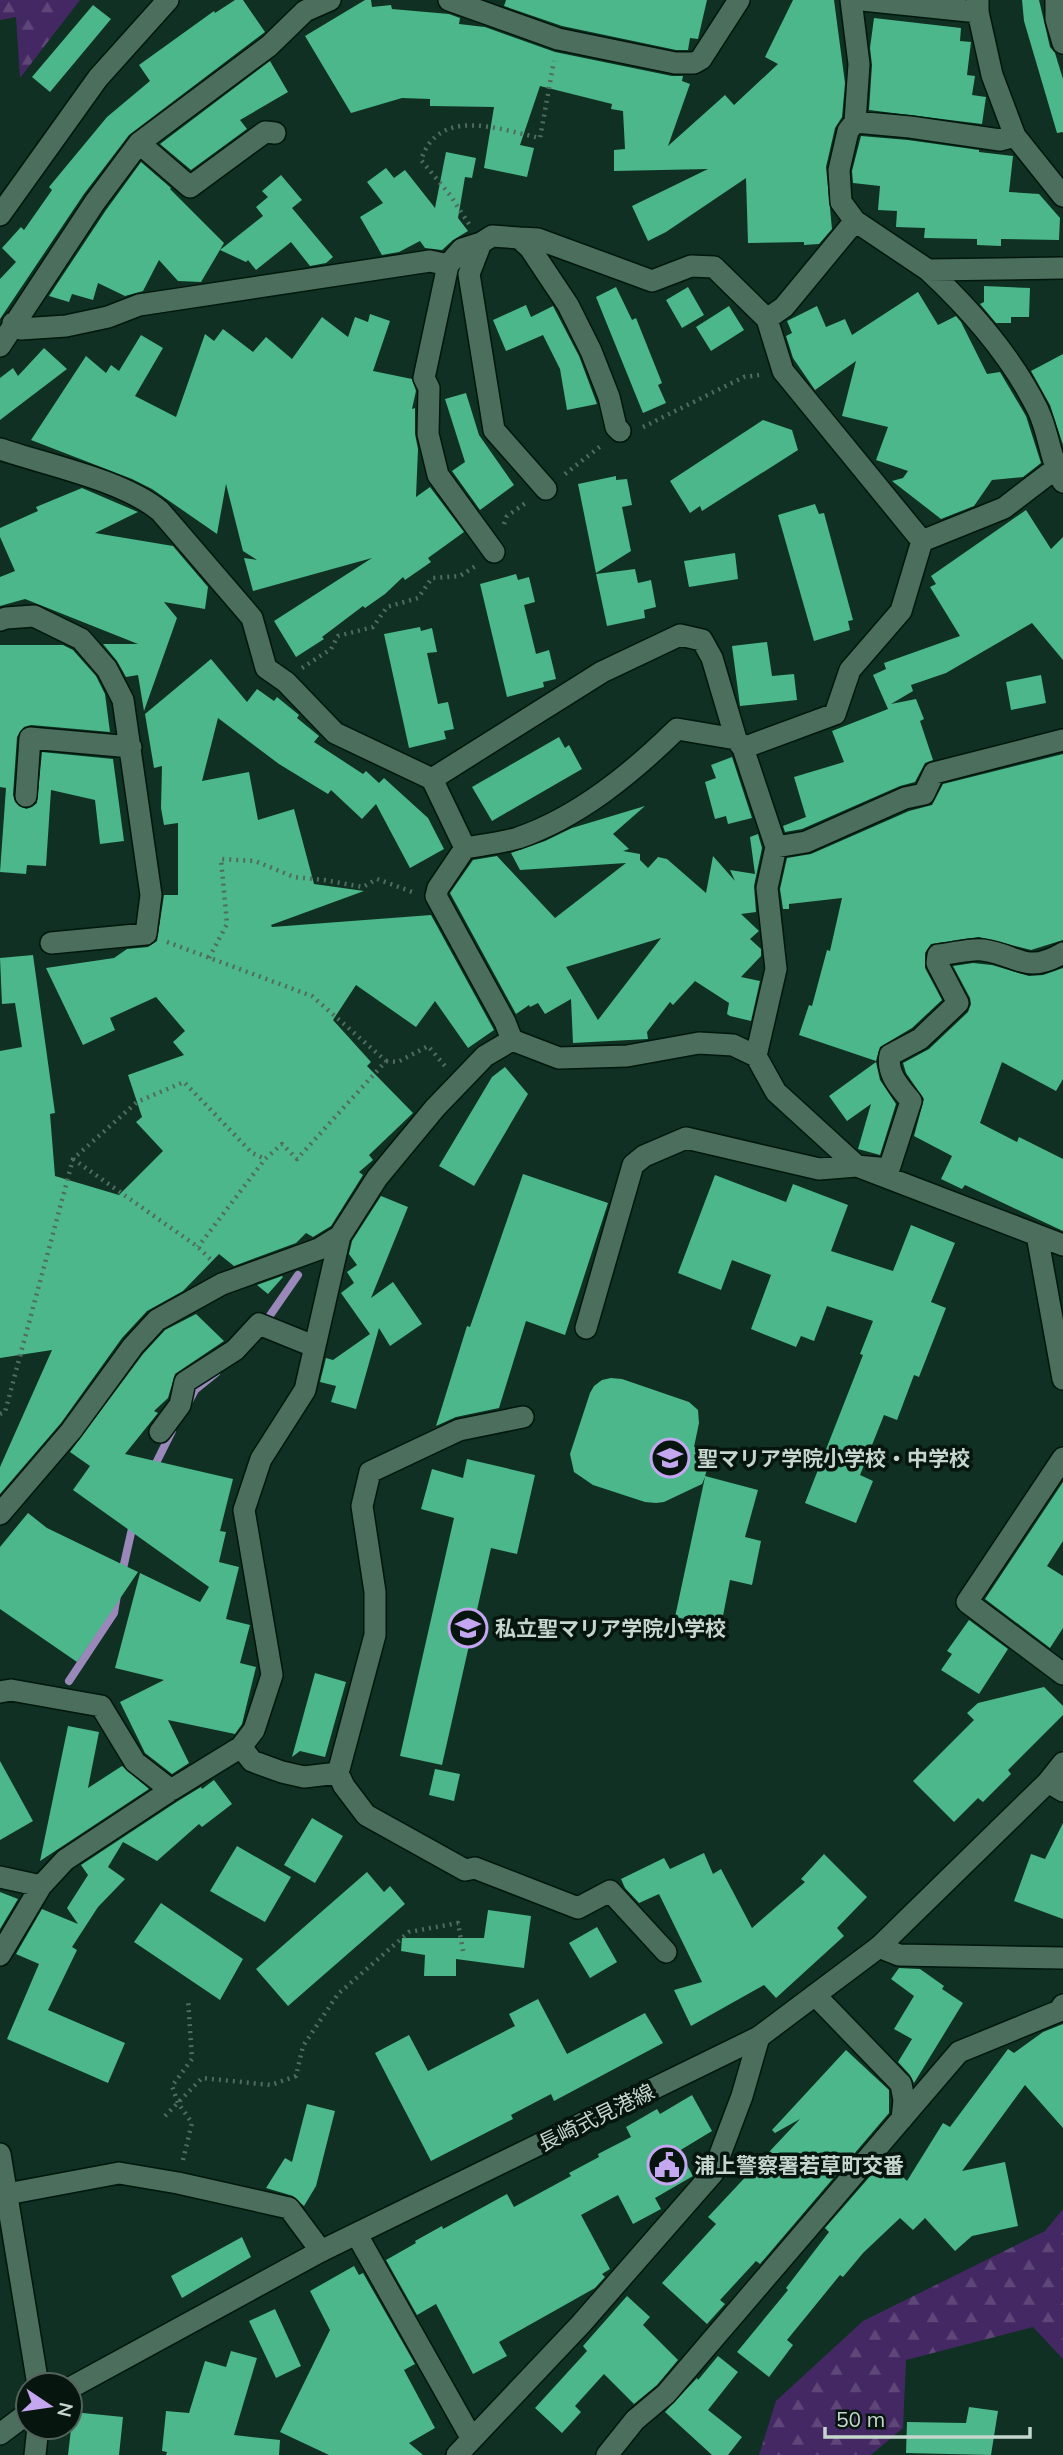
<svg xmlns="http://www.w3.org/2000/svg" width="1063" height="2455" font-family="Mulish,'Noto Sans JP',sans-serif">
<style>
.forest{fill:url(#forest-firs)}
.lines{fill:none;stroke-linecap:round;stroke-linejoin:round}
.stream{stroke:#9a88bb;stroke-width:8}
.building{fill:#4bb78a;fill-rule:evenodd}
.street-casing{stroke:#01170d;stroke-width:24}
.secondary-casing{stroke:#01170d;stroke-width:24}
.path{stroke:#506c5f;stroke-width:4.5;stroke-dasharray:2 5;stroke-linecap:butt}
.street{stroke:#4c6e5d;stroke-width:21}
.secondary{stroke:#4c6e5d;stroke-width:21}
.labels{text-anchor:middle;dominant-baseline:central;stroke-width:7;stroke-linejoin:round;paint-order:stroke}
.poi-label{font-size:21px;font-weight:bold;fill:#c5d7cd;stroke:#07150f;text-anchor:start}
.street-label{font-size:21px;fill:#c5d7cd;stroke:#07150f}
</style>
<defs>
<pattern id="forest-firs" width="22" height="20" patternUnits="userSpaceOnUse" patternTransform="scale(1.75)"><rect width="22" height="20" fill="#442863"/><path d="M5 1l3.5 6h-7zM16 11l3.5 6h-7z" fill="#5e4678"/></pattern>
</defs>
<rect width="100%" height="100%" fill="#0f3022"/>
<path class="forest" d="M0,0H80L20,78L16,17L0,20Z
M1063,2209V2359L1033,2327L906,2360L903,2428L871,2455H759L776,2401L863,2321L1045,2231Z"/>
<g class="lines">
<path class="stream" d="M264,1324L298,1275
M189,1401L195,1390L216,1373
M153,1469L172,1431
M122,1573L133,1524
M69,1681L114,1613L117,1595"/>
</g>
<path class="building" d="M235,0H243L265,32L129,135L84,194L0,319V279L16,262L2,248L21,227L24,230L52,190L49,187L107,117L150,81L139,65L214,11L215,13Z
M365,0H371L372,7L391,5L392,9L449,14L460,18L459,24L485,27L555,52L672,76H683L682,81L690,84L668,146L725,95L734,105L778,64L765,57L793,0H834L845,83L842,117L835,128L826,167L832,229L819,244L804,245V242L748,243L746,178L666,232L648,241L632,206L708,169L614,171V150L625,149L623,111L611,109L612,104L540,86L520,145L534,148L527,177L484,168L494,107L430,106V99L402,98L351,113L305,36Z
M506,0H707L698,39L690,38L688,50H676L562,26L504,6Z
M1022,0H1039L1050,47L1055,53L1063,79V132L1057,133L1024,21Z
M93,5L111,19L50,92L32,77Z
M874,18L961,28L960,41L971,42L967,75L975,76L972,95L986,97L982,124L869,110L872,65L870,48Z
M270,61L288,92L240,120L247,129L191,170L160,144Z
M861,136L908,140L979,150V152L1013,156L1009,192L1039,194L1060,218L1059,240L1001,239V246L977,245V239L924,238L925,228L896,227L897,211L878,210L880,186L853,183L852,171Z
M446,152L476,158L472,178L465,177L458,218L468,231L453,240L442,250L425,248L420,241L399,252L382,255L360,217L383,203L367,182L386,168L394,178L405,170L435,208Z
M141,162L171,188L170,189L224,243L201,282L178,281L159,260L143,291L125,296L98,283L93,300L72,294L69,302L49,296L106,210Z
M281,175L302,200L292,208L333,257L326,263L310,266L291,242L256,270L248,260L246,262L220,250L263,216L256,207L268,197L262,191Z
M984,286L1030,288L1029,317H1011V323H996L980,304L984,302Z
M616,287L632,320L636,318L662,383L658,385L666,403L643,413L596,297Z
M688,287L704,315L682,328L666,300Z
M918,292L938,325L956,316L961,322L987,374L1000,372L1026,416L1041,463L1023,477L992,480L974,506L941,519L892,481L903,478L908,471L876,460L888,427L842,416L856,361L815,390L793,358L786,336L792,333L787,321L817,306L826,327L845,319L852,335Z
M526,305L531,317L553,306L579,356L597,404L567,410L560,369L543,335L506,351L493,320Z
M729,306L744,330L711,351L696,327Z
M370,314L390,321L373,371L412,379L416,391L412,409L415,408V434L418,449L416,497L430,487L464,532L428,558L431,562L405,580L403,577L385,594L365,608L363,606L322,637L324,639L296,657L274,621L372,558L253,591L244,558L257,560L243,551L226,484L217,534L152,489L132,479L31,440L86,356L106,373L111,365L119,371L141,335L163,348L135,396L176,417L205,334L214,341L223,329L253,352L266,337L292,359L322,317L348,337L355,317L368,322Z
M44,348L67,369L0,420V378L13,368L18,376Z
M1063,354V445L1050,405L1031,371Z
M466,393L479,435L514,485L480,510L452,471L465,462L445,399Z
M763,420L792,430L798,450L702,511L700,506L690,513L670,481Z
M616,476V480L627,479L632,505L622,507L631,551L596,573L578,484Z
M82,488L138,512L95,533L173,546L208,587L205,609L164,602L177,618L144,711L138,675L126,677L117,661L103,644H138L25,599L0,606V577L15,571L0,537V528L38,511L36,507Z
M815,504L819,514L824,513L853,620L848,621L850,630L814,641L778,515Z
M1026,510L1051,549L1063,537V660L1032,623L946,673L911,685L913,691L891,704L916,699L924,719L920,721L933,760L925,763L915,782L900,786L802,829L785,832L783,826L806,817L794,777L844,762L832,731L888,709L873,675L886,669L884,663L960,636L930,587L936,584L931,576Z
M735,553L738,579L689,587L684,561Z
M635,569L638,583L651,580L656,607L644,610L645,618L607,626L596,574Z
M516,574L518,580L529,577L535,602L524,605L536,654L549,650L556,679L543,682L544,687L507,697L480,584Z
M420,627L421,631L432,628L437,652L427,653L438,704L448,702L454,729L444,731L446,739L409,748L384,634Z
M767,642L772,676L794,674L797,700L740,706L732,646Z
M0,645H63L73,650L96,676L105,694L110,732L31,725L24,727L17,737L13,795L15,802L26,809L32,807L37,803L42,752L113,759L124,841L100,844L95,800L51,790L46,866L27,865L26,874L0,872L6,788L0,787Z
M211,659L247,702L257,689L274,701L277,697L299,715L297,718L319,736L314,742L363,774L366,771L379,783L384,778L428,818L444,849L410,868L376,804L362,819L331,790L328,794L279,764L218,718L202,781L249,772L258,820L294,809L314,884L364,891L271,925L272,927L431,915L494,1030L468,1048L435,1001L416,1027L356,985L333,1020L371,1062L367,1066L413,1113L369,1155L373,1160L359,1172L363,1175L331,1226L313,1237L306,1233L296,1243L234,1266L219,1254L183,1291L147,1311L122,1338L61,1423L0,1494V1467L52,1350L0,1358V1051L22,1047L15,1003L2,1004L0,958L33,955L55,1113L50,1114L55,1176L119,1195L163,1151L136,1122L142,1117L128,1075L184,1055L173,1042L185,1031L156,997L110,1018L115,1030L83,1045L46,968L114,958L127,949L148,947L157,941L164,895H178V823L164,825L161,808L162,766L154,768L145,714Z
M1041,675L1046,703L1011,710L1006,682Z
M559,737L565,748L569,745L582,769L492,821L472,787Z
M1063,754V940L1031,950L979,937L931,944L925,953V968L942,1000L912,1028L880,1047L876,1061L799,1035L809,1005L812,1006L827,950L830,951L842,898L789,904V909H783L780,889L787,858L811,854L909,811L932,805L943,784Z
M732,757L752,818L728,824L726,816L715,819L705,782L716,778L711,765Z
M645,806L613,834L629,849L623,851L640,854V860L648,868L658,857L667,859L706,893L713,856L735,881L730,870L755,874L750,837L758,834L762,848L754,886L756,912L741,914L759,931L750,939L761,949V956L741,977L760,981L751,1021L730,1016L727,1014L729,1003L695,981L673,1005L670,1002L647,1032L648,1039L573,1043L571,999L545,1014L538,1003L530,1007L529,1005L516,1014L450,893L473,860L497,856L555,918L626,863L520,870L511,853L545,841L572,828ZM661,938L598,1020L566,967Z
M973,963L992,965L1029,976L1043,975L1063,968V1079L1056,1091L1002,1062L980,1123L1017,1142L1019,1137L1063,1159V1231L965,1185L962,1189L941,1179L952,1156L914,1136L924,1099L906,1073L903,1063L929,1049L968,1012L971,1004L970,998L953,966Z
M876,1062L880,1080L896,1104L880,1155L858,1149L871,1104L847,1121L829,1096Z
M505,1067L528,1094L474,1186L439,1166L492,1077Z
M523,1174L608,1203L565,1335L526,1321L499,1408L456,1417L436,1426L467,1326L470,1327Z
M715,1175L786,1202L793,1184L848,1205L831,1251L893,1271L911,1225L955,1243L931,1302L946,1308L919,1377L914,1375L897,1420L884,1415L860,1475L873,1481L856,1523L805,1503L863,1355L860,1354L873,1321L827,1306L814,1341L801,1336L796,1347L751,1329L771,1275L732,1260L721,1290L678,1273Z
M381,1196L408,1207L371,1298L393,1282L422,1324L390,1346L379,1328L356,1409L331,1402L336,1386L320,1382L326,1358L333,1360L370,1334L341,1293L354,1283L347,1272L357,1265L349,1254L352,1241Z
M282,1276L283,1277L268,1294L257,1285Z
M196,1314L224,1341L175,1374L168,1398L154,1411L158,1413L125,1454L233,1479L220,1531L226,1532L219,1562L239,1567L226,1619L250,1625L240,1663L256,1667L242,1724L235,1734L168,1720L189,1763L172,1774L145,1753L120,1702L164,1680L115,1668L140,1573L200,1602L209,1587L73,1490L90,1466L70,1452L143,1354L165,1330Z
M611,1378L622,1379L689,1402L698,1410L699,1423L694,1447L712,1453L705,1476L758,1490L745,1537L761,1541L752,1585L730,1580L721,1626L675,1617L705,1477L702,1484L664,1502L656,1503L645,1502L593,1485L574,1472L570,1454L590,1393L594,1386L602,1380Z
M467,1459L535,1475L517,1554L491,1548L442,1765L400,1756L454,1518L421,1509L432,1469L463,1478Z
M1063,1482V1541L1047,1566L1063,1576V1628L1050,1648L985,1599Z
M28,1513L47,1528L138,1572L77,1662L0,1609V1547Z
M969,1620L1008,1649L979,1694L941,1670L952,1654L947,1651Z
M315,1673L346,1682L325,1757L300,1751L292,1757Z
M1044,1687L1063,1706V1715L1008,1770L1011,1774L983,1802L978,1798L954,1822L913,1781L974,1720L967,1713L978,1703Z
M68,1726L99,1732L88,1788L122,1766L149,1789L40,1861Z
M0,1761L33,1821L0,1840Z
M435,1769L460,1774L454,1801L429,1795Z
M214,1780L232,1804L202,1827L199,1824L157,1861L123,1842L108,1867L125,1879L98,1907L72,1947L77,1950L48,2010L125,2043L108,2083L7,2039L39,1964L16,1954L42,1909L78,1924L67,1908L88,1875L81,1865L178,1801L201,1787L202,1789Z
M312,1818L343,1836L315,1883L284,1865Z
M1063,1823V1919L1014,1901L1031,1854L1045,1859Z
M237,1846L291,1877L265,1922L210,1891Z
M704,1853L713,1874L721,1869L752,1928L805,1882L801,1879L824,1854L867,1897L837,1928L844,1936L776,1998L764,1985L691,2026L674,1990L702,1982L659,1894L639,1903L625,1888L621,1879L664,1858L670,1869Z
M367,1872L384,1892L390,1886L405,1904L288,2006L256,1969Z
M0,1892L18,1899L0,1929Z
M161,1903L243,1959L220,2000L134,1942Z
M488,1910L531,1916L524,1968L456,1959V1976H424L425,1955L401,1951L402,1938H484Z
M597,1927L617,1962L590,1978L569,1943Z
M899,1968L920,1969L944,1986L942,1989L963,2003L914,2083L910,2075L898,2062L912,2039L894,2029L914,1996L891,1979Z
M538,1999L567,2054L645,2013L663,2043L554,2101L551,2094L511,2115L513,2119L431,2161L375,2053L409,2035L428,2071L515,2026L509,2014Z
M1063,2024V2128L1025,2085L962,2171L1005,2162L1018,2226L972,2236L955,2251L925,2218L913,2230L900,2218L863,2253L843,2277L840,2275L787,2340L793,2345L769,2377L737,2352L788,2290L786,2288L829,2232L825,2228L885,2159L907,2181L943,2123L950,2127L1008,2049L1014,2053L1043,2032Z
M846,2050L889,2090V2113L760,2264L756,2261L720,2300L725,2304L707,2324L662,2283L716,2224L708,2217L800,2119L775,2133L772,2130Z
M692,2095L712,2131L679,2151L693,2176L655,2198L661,2209L633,2224L618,2195L581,2215L610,2269L602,2274L605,2277L595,2288L499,2342L507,2356L473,2374L436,2304L417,2315L386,2260L416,2243L415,2241L442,2226L443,2229L507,2194L514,2207L571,2176L569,2173L599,2157L598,2154L631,2137L626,2127L657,2109L660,2114Z
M307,2104L335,2111L316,2186L304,2206L293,2196L266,2188L285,2158L292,2162Z
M242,2237L251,2257L182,2298L171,2276Z
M354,2266L359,2275L363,2273L415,2364L404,2370L435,2428L409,2443L423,2455H329L280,2432L330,2330L310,2291Z
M627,2296L650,2317L643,2325L678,2360L657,2385L634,2404L604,2374L575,2406L581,2412L562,2433L535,2408L587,2351L583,2346Z
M275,2309L301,2366L276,2378L249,2321Z
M231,2351L257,2358L234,2435L280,2440L279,2455H166L167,2452L162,2451L166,2411L189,2413L205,2361L226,2367Z
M718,2356L738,2372L708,2410L742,2437L728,2455H712L665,2412L697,2378L698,2380Z
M969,2407L998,2411L991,2455L906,2453L907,2422L966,2423Z
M73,2412L123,2417L119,2455H68Z"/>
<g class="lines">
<defs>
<path id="street" d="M449,0L558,39L675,63H694L701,59L739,0
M851,0L859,64L855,122L848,131L839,170L841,202L855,221L928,270L1063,268
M862,0L978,12
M978,0V12L992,75L1015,136L1063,196
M1056,0V19L1063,43
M855,122L910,127L1000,140L1015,136
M139,143L190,187L265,132L275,133
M0,215L98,78L168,0
M519,238L538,239L652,281L691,266L714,267L767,319L783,371L922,541L901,611L850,670L835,714L743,748
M481,243L462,249L448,265L424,378L429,388L428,434L438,475L494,552
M928,270C971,310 1012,357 1038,410C1049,433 1050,460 1063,482
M767,319L784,307L855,221
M13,323L21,329L66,326L108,317L139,305L430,261L448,265
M0,346L95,202L139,143L269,46L305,11L330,0
M0,449C47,465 123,480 160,511L252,618L266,668L286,682L335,733L432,779L602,672L680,635L702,640L712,658L736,739L743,748L776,847L767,888L776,969L756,1056
M546,489L494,430L469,274L481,243L492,236L519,238L530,248L568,305L591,351L609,397L616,427L620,431
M922,541L1004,508L1055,469
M0,620L6,618L34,616L81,639L107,669L123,700L151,895L146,934L51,943
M432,779L465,848
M26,796L30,738L131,747
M776,847L806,842L905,798L924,794L934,773L1063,740
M512,1040L505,1022L436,896L438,888L465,848C482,845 501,843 518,838C579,817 632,773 677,729L736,739
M1037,1235L1063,1379
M586,1328L633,1165L644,1156L686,1138L819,1169L857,1166L889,1169L911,1101C900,1088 886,1073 890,1055L920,1039L958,1003L937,963L938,955C952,954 970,948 983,950C1019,955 1025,975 1063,953
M160,1432L180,1405L185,1382L235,1350L259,1324L306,1343L316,1341
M1063,1458L967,1602L1063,1674
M0,1514L71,1431L133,1346L157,1320L222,1284L319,1249L340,1236
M0,1692L11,1690L101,1706L135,1762L171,1790
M241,1747L252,1761L282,1772L304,1777L338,1773L375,1635V1592L362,1506L370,1472L459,1430L523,1417
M338,1773L344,1786L366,1815L465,1870L475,1868L578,1908L610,1891L666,1952
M1048,1782L1063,1791
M0,1877L41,1886
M879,1947L899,1955L1063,1958
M0,1955L41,1886L65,1860L171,1790L241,1747L254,1730L272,1675L244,1510L261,1459L305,1390L340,1236L377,1178L435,1108L485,1056L512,1040L559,1058L627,1056L699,1043L733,1045L756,1056L776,1092L857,1166L1063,1245
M815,1995L901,2084L904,2100L902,2119
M7,2194L119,2173L178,2183L289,2208L321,2251
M357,2235L472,2439
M457,2455L581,2324L713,2173L742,2096L759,2037
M607,2455L635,2420L666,2394L959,2052L1059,2011L1063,2005"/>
<path id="secondary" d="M0,2154L38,2385
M70,2388L321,2251L759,2037L879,1947L1048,1782L1063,1763
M0,2434L28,2413
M35,2455L38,2427"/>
</defs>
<use href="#street" class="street-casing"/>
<use href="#secondary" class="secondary-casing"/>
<path class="path" d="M469,224L450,195L421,160C439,106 498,129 540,138L554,61
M643,427L744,377L759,375
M565,474L602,445
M504,524L507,516L527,502
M302,668L331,649L338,636L373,627L387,607L418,598L432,578L460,576L477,565
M167,942L312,996L386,1061L297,1159L282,1144L265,1159L198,1247
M209,958L227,924L221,859L255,861L294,877L324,880L363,887L377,879L415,893
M386,1061L398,1062L428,1046L445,1066
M73,1159L198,1247L213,1262
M0,1414L5,1412L73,1159L137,1102L184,1082L252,1153L265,1159
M165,2116L202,2078L271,2085L296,2076L303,2046L338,1994L409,1932L458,1923L464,1956
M183,2160L192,2123L178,2103L172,2086L192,2059L188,1999"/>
<use href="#street" class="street"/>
<use href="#secondary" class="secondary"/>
</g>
<defs>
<symbol id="school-ring" viewBox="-11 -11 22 22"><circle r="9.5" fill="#07150f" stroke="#c5a6f0" stroke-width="1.5"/><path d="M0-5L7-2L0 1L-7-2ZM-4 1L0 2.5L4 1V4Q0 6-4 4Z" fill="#c5a6f0"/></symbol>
<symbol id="civic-ring" viewBox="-11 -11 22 22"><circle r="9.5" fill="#07150f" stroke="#c5a6f0" stroke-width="1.5"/><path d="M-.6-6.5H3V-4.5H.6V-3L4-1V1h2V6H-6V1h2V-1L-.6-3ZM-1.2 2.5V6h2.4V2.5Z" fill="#c5a6f0"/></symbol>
</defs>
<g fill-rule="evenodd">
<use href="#school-ring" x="648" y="1436" width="44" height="44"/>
<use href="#school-ring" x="446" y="1606" width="44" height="44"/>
<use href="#civic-ring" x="645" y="2143" width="44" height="44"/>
</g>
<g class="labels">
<g class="poi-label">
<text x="697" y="1458">聖マリア学院小学校・中学校</text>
<text x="495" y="1628">私立聖マリア学院小学校</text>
<text x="694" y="2165">浦上警察署若草町交番</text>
</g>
<g class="street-label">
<text transform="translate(596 2117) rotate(-26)">長崎式見港線</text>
</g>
</g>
<g transform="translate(49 2406) rotate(103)"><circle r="33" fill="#07150f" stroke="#53635b" stroke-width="2"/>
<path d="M0-5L12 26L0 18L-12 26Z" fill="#c5a6f0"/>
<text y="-10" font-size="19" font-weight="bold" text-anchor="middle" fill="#c5d7cd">N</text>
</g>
<path d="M825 2427v10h205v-10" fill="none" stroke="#c5d7cd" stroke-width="3.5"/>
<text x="836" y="2427" font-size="21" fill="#c5d7cd" stroke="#07150f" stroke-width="5" paint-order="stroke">50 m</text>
</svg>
